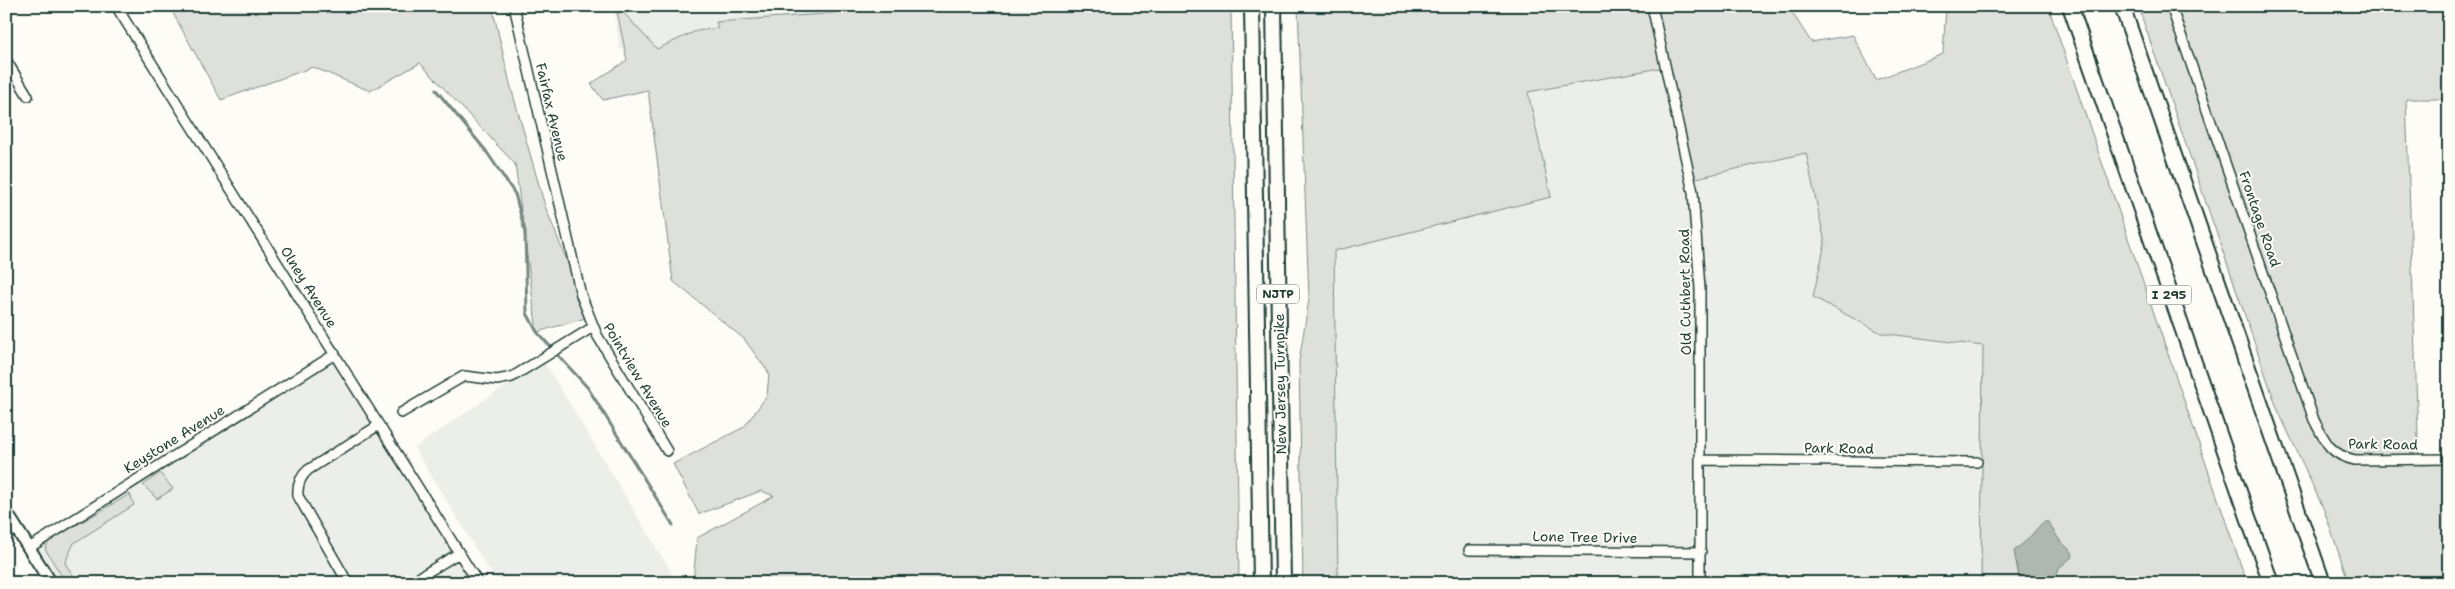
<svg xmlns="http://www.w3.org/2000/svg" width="2455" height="589" font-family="'Shantell Sans',sans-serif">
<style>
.built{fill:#eceee9}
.green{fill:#dde0db;stroke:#7e8e88}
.water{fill:#aeb8b1;stroke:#75877f}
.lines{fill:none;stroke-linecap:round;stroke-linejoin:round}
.stream{stroke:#75877f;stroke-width:3}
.minor-casing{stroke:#1f3d34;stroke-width:12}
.major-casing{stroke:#1f3d34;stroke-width:15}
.highway-casing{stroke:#1f3d34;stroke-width:18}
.minor{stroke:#fdfcf7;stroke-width:9}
.major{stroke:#fdfcf7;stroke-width:11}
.highway{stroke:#fdfcf7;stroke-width:14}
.labels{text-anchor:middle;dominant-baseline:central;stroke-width:4;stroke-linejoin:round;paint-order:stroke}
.shield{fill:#fdfcf7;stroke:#62766e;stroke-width:1}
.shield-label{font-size:12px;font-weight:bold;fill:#1f3d34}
.street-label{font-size:14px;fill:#1f3d34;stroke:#fdfcf7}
</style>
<rect width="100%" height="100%" fill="#fdfcf7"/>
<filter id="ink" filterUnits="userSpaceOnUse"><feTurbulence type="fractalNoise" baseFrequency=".02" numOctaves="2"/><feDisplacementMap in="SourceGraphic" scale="10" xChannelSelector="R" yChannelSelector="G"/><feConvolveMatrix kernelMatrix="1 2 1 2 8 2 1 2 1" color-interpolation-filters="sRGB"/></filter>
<g filter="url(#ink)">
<path class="built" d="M613,6H835V13L717,22L718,28L696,31L657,50L620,49Z
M1665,67L1692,179L1806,153L1825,243L1814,298L1881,333L1983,346L1981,583H1338L1334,251L1550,197L1528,92Z
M335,354L477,583H51L29,548Z
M543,360L678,583H497L414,448Z"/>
<path class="green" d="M169,6H492L510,84L545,206L589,317L537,332L515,164L420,63L370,91L313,67L221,100Z
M616,6H622V11L657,49L696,31L718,28L716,22L835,13V6H1231L1239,583H693L697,538L774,496L761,491L699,514L673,464L744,427L767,396L769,373L744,339L673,281L648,90L603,100L591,84L627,60Z
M1298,6H1788L1811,42L1853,35L1876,80L1943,54L1946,6H2048L2247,583H1981L1983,346L1881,333L1813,297L1825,243L1806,153L1692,179L1665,67L1528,92L1551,197L1334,251L1338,583H1303L1299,361L1309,299Z
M2138,6H2449V99H2406L2419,465L2449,464V583H2349L2324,510L2277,408Z
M160,473L173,489L157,499L143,485Z
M130,494L134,505L74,543L65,563L78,583H66L45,549L49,541Z"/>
<path class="water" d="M2043,522H2048L2060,541L2073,553L2072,557L2059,568L2055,583H2020L2014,551L2026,541Z
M902,581H971L973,583H886Z"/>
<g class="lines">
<path class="stream" d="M436,90L486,151L515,194L525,231L527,313L537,332L588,388L673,525
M694,581V583"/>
<defs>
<path id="minor" d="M116,6L478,583
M514,6L581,295L597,335L667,451
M1652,6L1693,192L1700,289V583
M2171,6L2314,420C2325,441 2330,455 2355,460L2449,459
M6,60L28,96
M401,413L464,376L497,380L512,377L593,327
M1700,460L1977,462
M29,548L335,354
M1469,550L1701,552
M348,583L298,496C297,485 300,477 308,470L379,425
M410,583L459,553"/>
<path id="major" d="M6,512L51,583"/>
<path id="highway" d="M1252,6L1261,583
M1274,6L1283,583
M2070,6L2271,583
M2122,6L2323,583"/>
</defs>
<use href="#minor" class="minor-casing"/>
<use href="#major" class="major-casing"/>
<use href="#highway" class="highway-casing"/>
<use href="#minor" class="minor"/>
<use href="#major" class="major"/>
<use href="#highway" class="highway"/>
</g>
</g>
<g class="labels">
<g class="shield">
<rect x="1257" y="284.5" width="42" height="19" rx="4"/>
<rect x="2146.5" y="285.5" width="45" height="19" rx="4"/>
</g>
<g class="shield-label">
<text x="1278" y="294">NJTP</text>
<text x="2169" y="295">I 295</text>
</g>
<g class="street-label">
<text transform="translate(552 112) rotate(77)">Fairfax Avenue</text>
<text transform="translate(2260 219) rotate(71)">Frontage Road</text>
<text transform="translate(309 287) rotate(58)">Olney Avenue</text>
<text transform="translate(1685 292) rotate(-91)">Old Cuthbert Road</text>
<text transform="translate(638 375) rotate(59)">Pointview Avenue</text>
<text transform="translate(1280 384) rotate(-91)">New Jersey Turnpike</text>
<text transform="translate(174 439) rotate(-32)">Keystone Avenue</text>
<text transform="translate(2383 444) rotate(1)">Park Road</text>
<text transform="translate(1839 448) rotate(1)">Park Road</text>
<text transform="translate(1585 537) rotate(1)">Lone Tree Drive</text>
</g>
</g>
<rect width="2455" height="589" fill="none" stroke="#fdfcf7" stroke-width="25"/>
<rect x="12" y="12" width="2430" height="564" fill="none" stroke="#1f3d34" stroke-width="2" filter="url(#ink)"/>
</svg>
